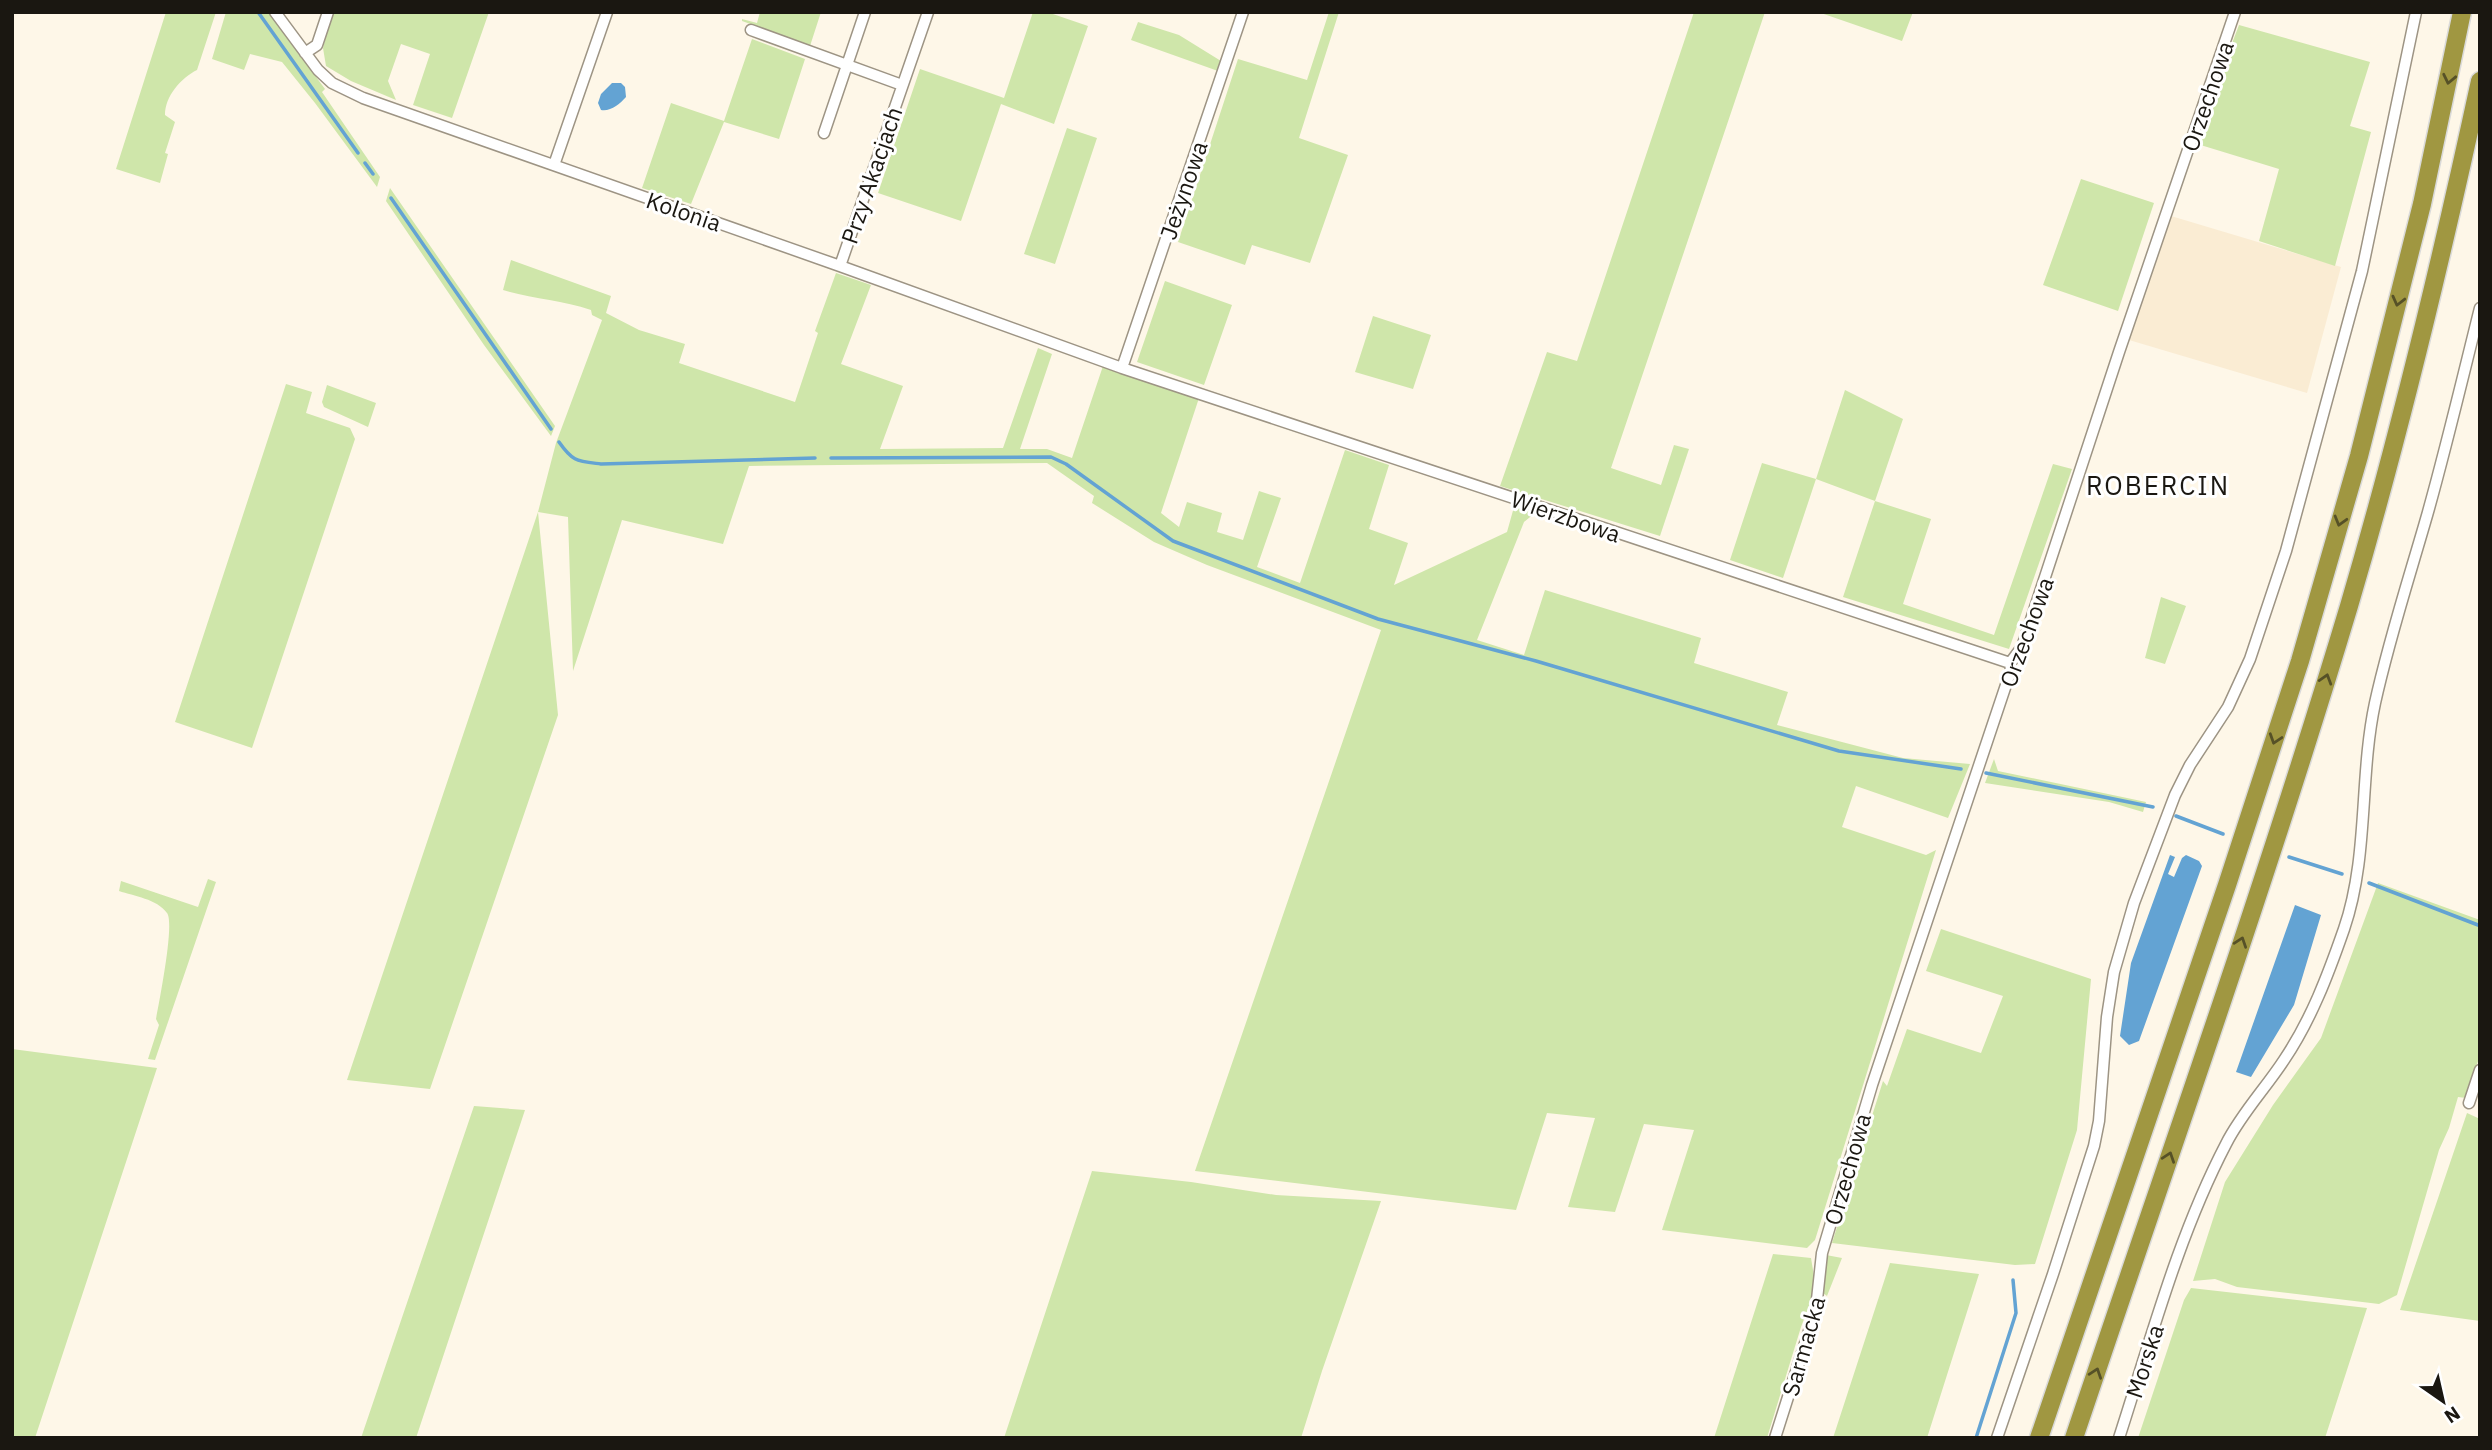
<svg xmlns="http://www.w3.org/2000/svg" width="2492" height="1450" font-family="'IBM Plex Sans',sans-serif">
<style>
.built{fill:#faecd3}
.green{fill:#cfe6aa}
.water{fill:#63a3d3}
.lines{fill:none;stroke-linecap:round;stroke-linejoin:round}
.stream{stroke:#63a3d3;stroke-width:3.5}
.street-casing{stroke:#9d9484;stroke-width:13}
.highway-casing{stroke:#dadad9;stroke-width:21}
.street{stroke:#fff;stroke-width:10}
.highway{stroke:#a09741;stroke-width:18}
.oneway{stroke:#565127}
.labels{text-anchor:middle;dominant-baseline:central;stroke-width:6;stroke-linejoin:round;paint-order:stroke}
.street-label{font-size:23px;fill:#1a1711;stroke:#fff}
.quarter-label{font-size:26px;letter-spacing:2px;fill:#1a1711;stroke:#fff}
</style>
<rect width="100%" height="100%" fill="#fef7e8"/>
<path class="built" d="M2171,216L2341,267L2307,393L2129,340Z"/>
<path class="green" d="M166,12H216L197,70C181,78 165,96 165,115L175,122L165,153L168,154L160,183L116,169Z
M226,12H268L325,89L322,92L380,177L377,187L315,103L282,62L250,54L244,70L212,59Z
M332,12H489L452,118L413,105L430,54L401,44L388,81L396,100L351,81L326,66L323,48Z
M760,12H821L810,46L742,21V19L757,23Z
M1033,12H1047L1088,26L1054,124L1001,104L961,221L878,193L920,69L1004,98Z
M1329,12H1339L1299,138L1348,155L1310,263L1252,245L1245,265L1178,242L1238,59L1307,80Z
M1694,12H1765L1611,468L1661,485L1674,445L1689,449L1660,536L1500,486L1547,352L1577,361Z
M1818,12H1913L1902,41Z
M1138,22L1179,35L1221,61L1218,71L1131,40Z
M2239,25L2370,62L2350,126L2371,132L2335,266L2259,241L2279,169L2194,143Z
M752,39L805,59L779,139L724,122L691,204L642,188L671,103L724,121Z
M1067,128L1097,138L1055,264L1024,254Z
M2081,179L2154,203L2118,311L2043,285Z
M390,188L555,426L551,436L484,345L386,201Z
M511,260L611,296L606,313L639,330L685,344L679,363L795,402L818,333L815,331L836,273L871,285L841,364L903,386L880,449L1003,448L1038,348L1052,354L1020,449H1047L1072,458L1103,366L1199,398L1161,513L1179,527L1187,502L1222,513L1217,532L1243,540L1259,491L1281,498L1257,567L1300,583L1345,450L1389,465L1369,529L1408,543L1394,585L1507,532L1514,507L1535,513L1524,522L1477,640L1524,655L1545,590L1701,638L1694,663L1788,692L1777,725L1903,758L1970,764L1948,818L1856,786L1842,827L1926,855L1936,850L1815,1240L1807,1248L1662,1230L1694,1130L1644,1124L1615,1212L1568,1207L1595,1118L1547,1113L1516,1210L1195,1171L1381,630L1207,565L1154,542L1092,503L1094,496L1047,463L749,466L723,544L622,520L573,671L568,517L538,512L558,715L430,1089L347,1080L538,512L556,443L602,320L592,315L591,310C562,300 532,299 503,290Z
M1165,281L1232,305L1204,385L1137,362Z
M1373,316L1431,335L1413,389L1355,372Z
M286,384L312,392L306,413L350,428L355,439L252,748L175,722Z
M327,385L376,403L368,427L324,407L322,402Z
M1845,390L1903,419L1875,501L1931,519L1903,604L1994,635L2053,464L2072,469L2009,649L1843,597L1875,501L1816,479L1783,578L1730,560L1762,463L1816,479Z
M2161,597L2186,606L2165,664L2145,658Z
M1994,759L1998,771L2146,802L2143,812L2109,802L1985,783Z
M208,879L216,882L155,1060L148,1059L159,1025L156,1019C159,1002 175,923 167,913C157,899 134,896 119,891L121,881L198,907Z
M2378,883L2480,920V1055L2466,1098L2458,1097L2449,1128L2439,1150L2397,1295L2379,1304L2237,1287L2215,1279L2193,1281L2225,1182L2273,1105L2321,1038Z
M1941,929L2091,979L2077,1130L2035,1264L2015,1265L1832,1243L1883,1081L1887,1086L1907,1029L1981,1053L2003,996L1926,971Z
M12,1049L157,1068L35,1438H12Z
M474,1106L525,1110L416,1438H361Z
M2467,1113L2480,1119V1321L2400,1310Z
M1092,1171L1191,1182L1276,1195L1381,1201L1322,1371L1301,1438H1004Z
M1773,1254L1811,1258L1816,1288L1801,1327L1767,1438H1714Z
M1826,1255L1842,1258L1827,1296L1823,1293Z
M1890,1263L1979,1274L1927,1438H1833Z
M2191,1288L2367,1308L2325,1438H2138L2184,1300Z"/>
<path class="water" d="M612,83H621L625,87L626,97C620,104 610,112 601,110L598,103L601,94Z
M2170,855L2175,857L2168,874L2174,877L2182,858L2186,855L2199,861L2202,866L2139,1041L2129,1045L2120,1036L2131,963Z
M2295,905L2321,915L2294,1005L2251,1077L2236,1072Z"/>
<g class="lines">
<path class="stream" d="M258,12L358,153
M365,163L373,174
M391,198L551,429
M559,442C573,462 577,461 601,464L815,458
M831,458L1051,457L1066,464L1173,541L1378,619L1536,661L1839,751L1961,769
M1986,773L2153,807
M2176,816L2223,834
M2289,857L2342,874
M2369,883L2478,925
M1976,1438L2016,1313L2013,1280"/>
<defs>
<path id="street" d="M275,12L318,70L332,83L363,98L840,266L1122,368L2010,663
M751,30L902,85
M305,53L317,45L328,12
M824,133L865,12
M554,165L607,12
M840,266L928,12
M1122,368L1243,12
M2469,1103L2480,1070
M1775,1438L1816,1309L1822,1253L1872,1085L2011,670L2010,663L2022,647L2119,352L2235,12
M1997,1438L2053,1274L2094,1146L2099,1121L2107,1017L2114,972L2134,903L2175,795L2190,765L2228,707L2250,659L2286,551L2362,271L2416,12
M2119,1438C2151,1339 2178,1236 2226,1144C2241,1114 2265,1089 2284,1060C2311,1020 2328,975 2344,929C2369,856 2359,778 2375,703C2389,639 2410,575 2428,512C2447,444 2463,376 2480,308"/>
<path id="highway" d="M2039,1438L2227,885L2300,661L2359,456L2422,204L2462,12
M2074,1438C2167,1161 2265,886 2349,606C2400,433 2442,257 2480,81"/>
</defs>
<use href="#street" class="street-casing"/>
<use href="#highway" class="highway-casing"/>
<use href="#street" class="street"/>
<use href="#highway" class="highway"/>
</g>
<defs><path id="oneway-chevron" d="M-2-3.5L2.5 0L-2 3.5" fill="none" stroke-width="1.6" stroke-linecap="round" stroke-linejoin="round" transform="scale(1.75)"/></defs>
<g class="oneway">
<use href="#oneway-chevron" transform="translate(2449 79) rotate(102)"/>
<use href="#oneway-chevron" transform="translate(2398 301) rotate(104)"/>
<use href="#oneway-chevron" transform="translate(2340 521) rotate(106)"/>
<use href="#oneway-chevron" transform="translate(2326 679) rotate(-73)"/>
<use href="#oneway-chevron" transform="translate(2275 739) rotate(108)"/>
<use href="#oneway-chevron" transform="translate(2241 942) rotate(-71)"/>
<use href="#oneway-chevron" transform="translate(2169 1157) rotate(-71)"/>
<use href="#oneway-chevron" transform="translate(2096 1373) rotate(-71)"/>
</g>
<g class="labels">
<g class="street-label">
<text transform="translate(2207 96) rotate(-71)">Orzechowa</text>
<text transform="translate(871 175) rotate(-71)">Przy Akacjach</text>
<text transform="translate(1183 190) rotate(-71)">Jeżynowa</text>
<text transform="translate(684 211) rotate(19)">Kolonia</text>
<text transform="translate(1566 516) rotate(19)">Wierzbowa</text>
<text transform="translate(2026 632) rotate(-70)">Orzechowa</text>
<text transform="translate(1847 1169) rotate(-74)">Orzechowa</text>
<text transform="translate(1803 1346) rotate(-74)">Sarmacka</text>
<text transform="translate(2144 1361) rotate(-72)">Morska</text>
</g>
<g class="quarter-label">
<text x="2158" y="485">ROBERCIN</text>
</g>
</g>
<rect width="2492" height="1450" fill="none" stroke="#1a1711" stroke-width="28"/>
<g transform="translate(2443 1401) rotate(146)" stroke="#ffffff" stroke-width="5" paint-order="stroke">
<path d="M0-5L12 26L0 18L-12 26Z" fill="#1a1711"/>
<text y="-10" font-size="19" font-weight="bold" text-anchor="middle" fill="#1a1711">N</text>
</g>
</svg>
